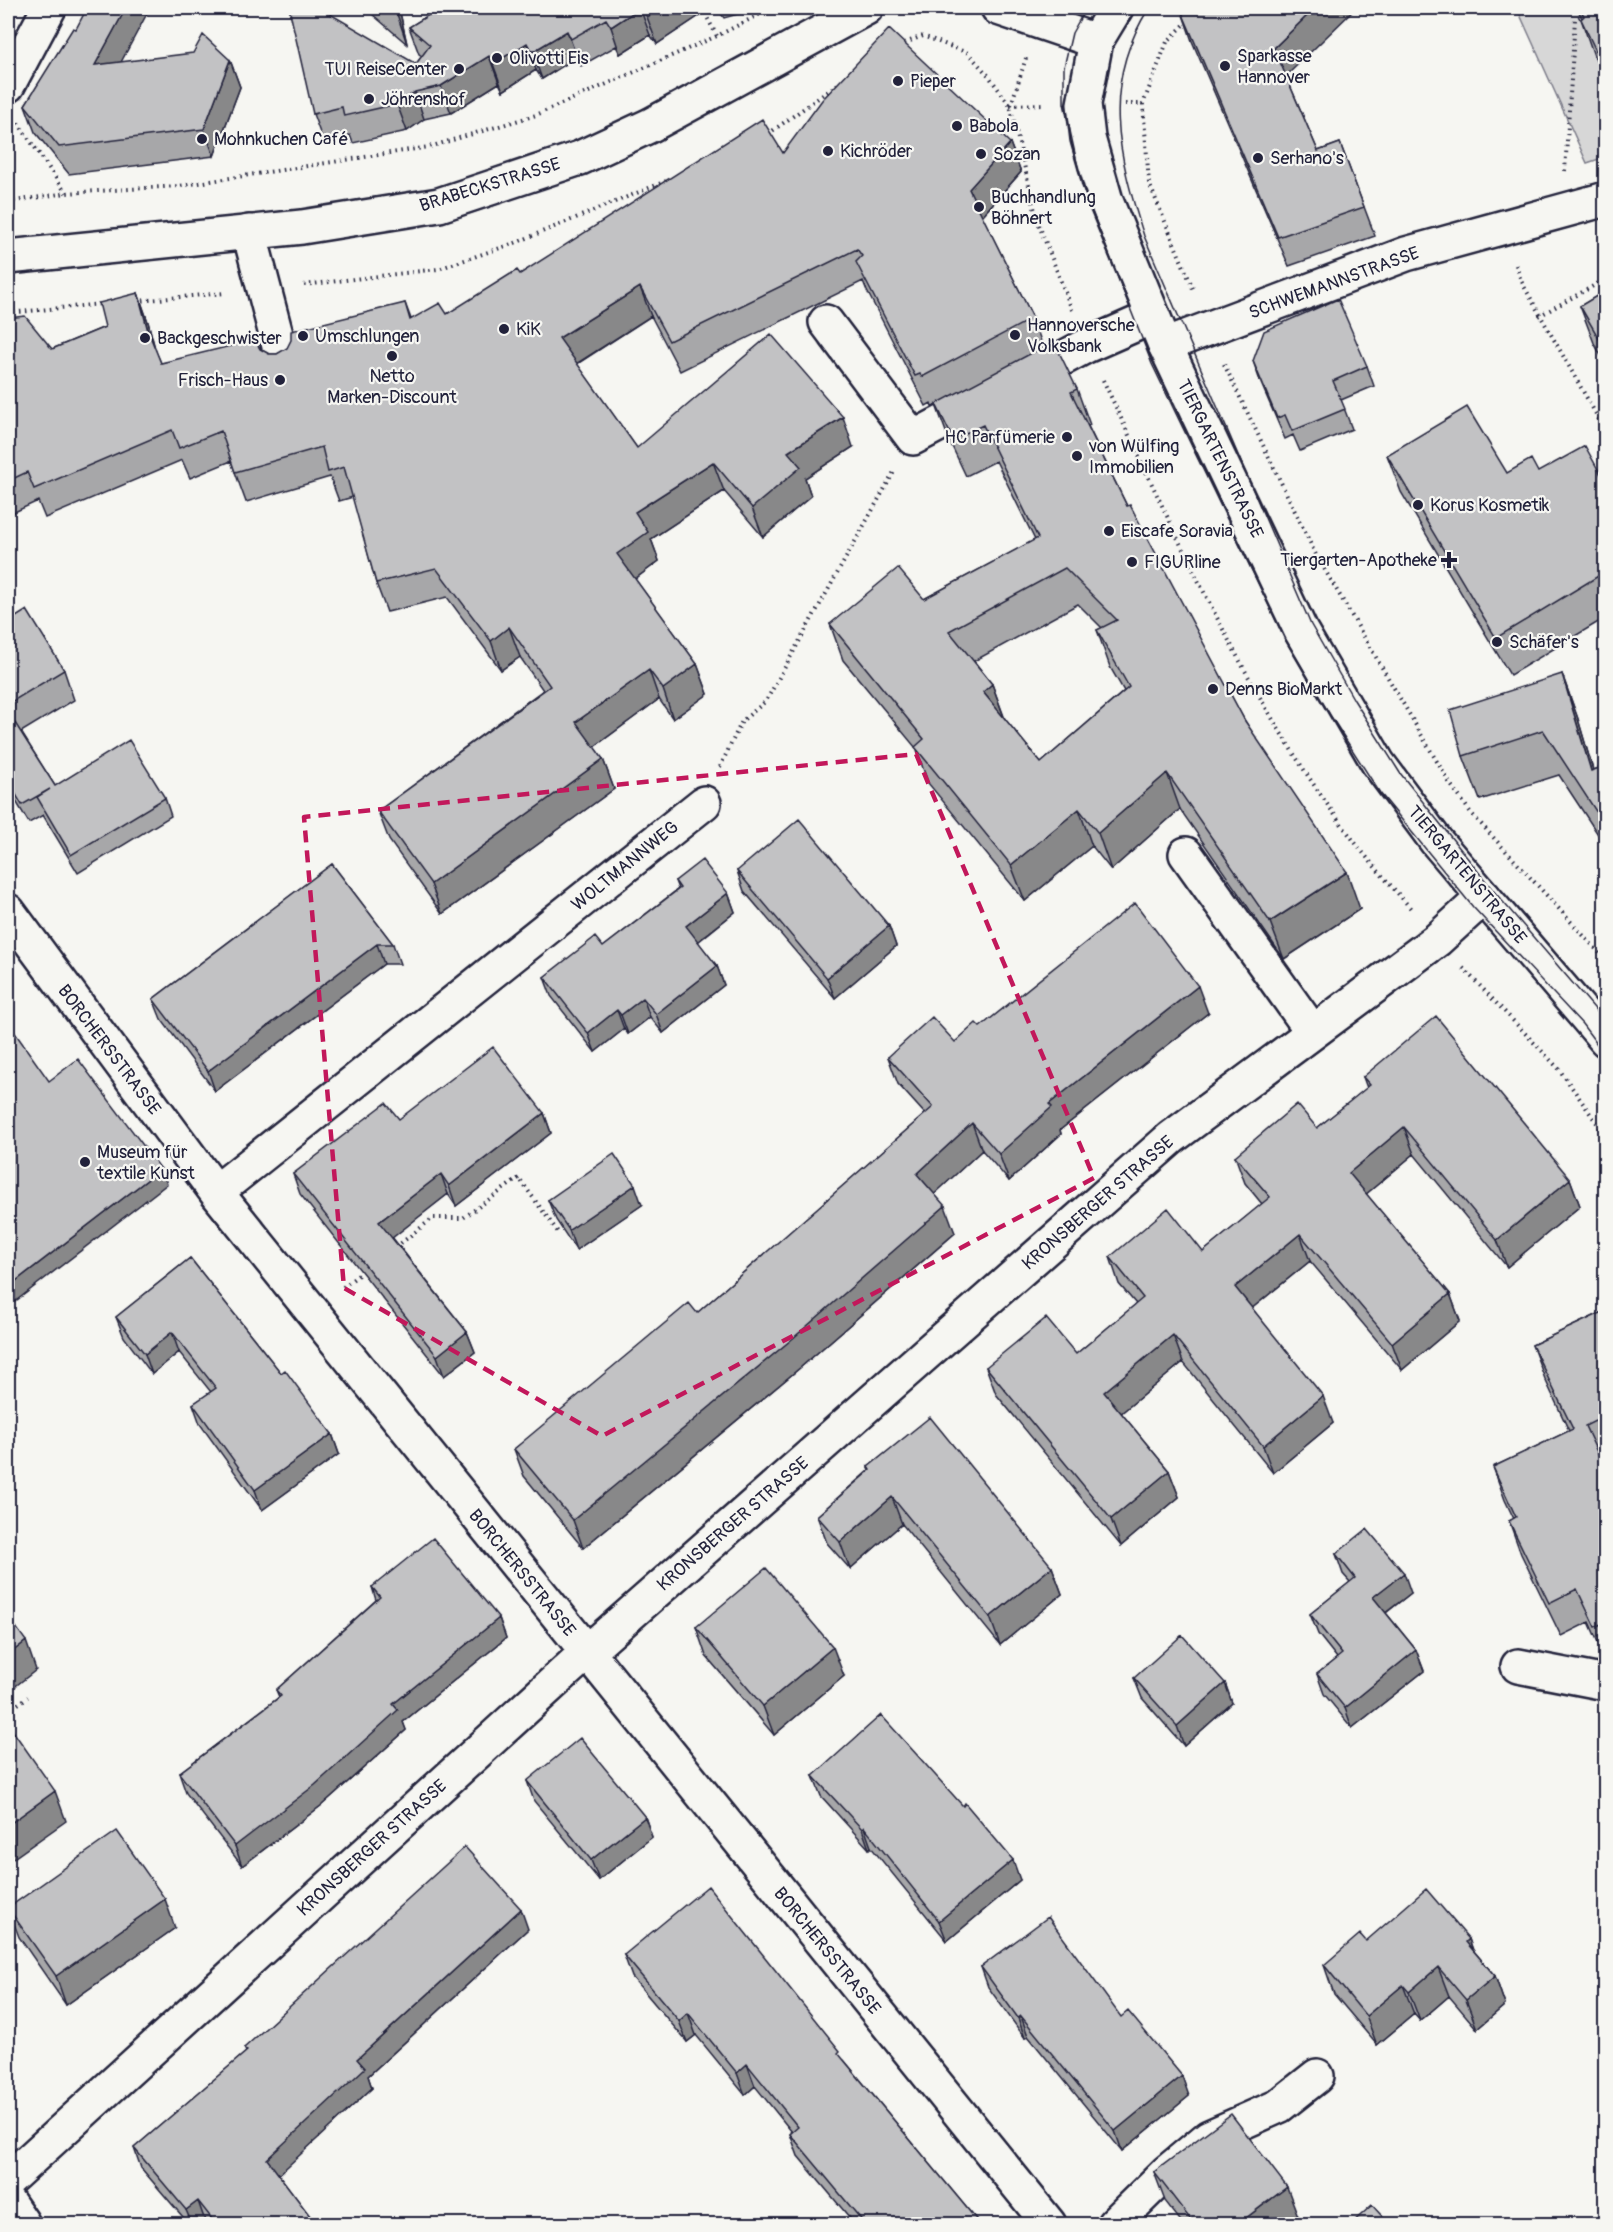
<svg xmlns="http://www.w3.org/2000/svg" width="1613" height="2232" font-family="Pangolin,sans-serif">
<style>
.green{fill:#d7d7d7;stroke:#7c7c89;stroke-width:1.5}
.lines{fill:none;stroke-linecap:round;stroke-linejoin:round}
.minor-casing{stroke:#22223b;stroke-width:38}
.major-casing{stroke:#22223b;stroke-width:38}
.path{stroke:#22223b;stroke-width:4;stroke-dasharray:1.5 4.5;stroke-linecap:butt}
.minor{stroke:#f6f6f2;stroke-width:33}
.major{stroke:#f6f6f2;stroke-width:33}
.tram{stroke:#22223b;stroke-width:1.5}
.wall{fill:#a7a7a9;stroke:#22223b;stroke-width:1.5;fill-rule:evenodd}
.shaded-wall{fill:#888889;stroke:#22223b;stroke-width:1.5}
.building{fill:#c2c2c4;stroke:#22223b;stroke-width:1.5;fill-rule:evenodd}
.marked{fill:none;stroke:#c2185b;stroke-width:4.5;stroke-dasharray:12 8;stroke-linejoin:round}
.poi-dot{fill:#22223b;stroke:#f6f6f2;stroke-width:2}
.labels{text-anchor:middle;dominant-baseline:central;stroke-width:4.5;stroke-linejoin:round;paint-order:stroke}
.poi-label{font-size:18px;fill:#22223b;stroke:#f6f6f2;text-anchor:start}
.street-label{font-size:18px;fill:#22223b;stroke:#f6f6f2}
</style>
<rect width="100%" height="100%" fill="#f6f6f2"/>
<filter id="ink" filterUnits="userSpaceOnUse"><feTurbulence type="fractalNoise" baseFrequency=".0167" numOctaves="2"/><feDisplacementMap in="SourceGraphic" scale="12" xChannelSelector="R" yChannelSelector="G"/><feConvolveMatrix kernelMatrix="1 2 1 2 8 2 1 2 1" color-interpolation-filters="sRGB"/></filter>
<g filter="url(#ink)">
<path class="green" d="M1517,8H1605V157L1587,163Z"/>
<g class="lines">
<defs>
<path id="minor" d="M8,85L49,8
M249,232L284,365
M826,322L913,438L981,402
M1165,345L1406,254L1606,199
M1024,379L1086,346L1152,317
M1186,854L1312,1031
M8,911L216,1192L1049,2224
M216,1192L704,803
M1518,1666L1606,1683
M8,2180L586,1653L1171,1138L1437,940L1484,897
M8,2202L23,2224
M1114,2224L1167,2172L1209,2137L1279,2106L1317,2076"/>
<path id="major" d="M998,8L1096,41
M1116,8L1096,41L1084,104L1088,138L1106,201L1165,345L1301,631L1378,763L1436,841L1606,1040
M8,257L302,227L439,205L580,158L651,125L866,8"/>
</defs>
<use href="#minor" class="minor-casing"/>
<use href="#major" class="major-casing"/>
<path class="path" d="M702,8L717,36
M1188,21L1167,42L1143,104L1149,183L1194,291
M899,45L923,36L968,53L988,75L1010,105L1037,220L1072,310
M1125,104H1143
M1010,105L1045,104
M1011,105L1026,58
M18,123L66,193
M768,134L838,84
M1565,171L1575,19L1586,14
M8,202L66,193L179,186L429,147L536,115L717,36L772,8
M1516,265L1521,281L1606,432
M304,285L438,269L515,243L666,181
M137,301L225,293
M8,313L102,304
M1539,316L1606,279
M1224,364L1315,553L1449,782L1471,813L1606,960
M1103,380C1177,536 1247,699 1351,837C1370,863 1392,886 1412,910
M720,767L742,721L766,701L895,470
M1463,968L1559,1069L1606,1136
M396,1247L433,1218H463L519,1178L560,1235
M343,1287L366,1269
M8,1711L28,1697"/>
<use href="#minor" class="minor"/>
<use href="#major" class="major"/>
<path class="tram" d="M1086,8L1072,33L1064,67V103L1082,186L1152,364L1285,639L1330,715L1380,793L1473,907L1582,1024L1606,1056
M1149,8C1100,85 1118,154 1144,236L1311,625L1354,700L1400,773L1492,889L1606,1022"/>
</g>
<path class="wall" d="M365,8H399L407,44Z
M440,8H711L657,44L650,35L620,54L616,46L581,66L577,57L542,79L536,70L503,91L499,83L451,113L424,119L407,131L353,143L350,135L323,141L313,114L416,64L422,56L419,54L409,27Z
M717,8H759L724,18Z
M1577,8H1605V79L1594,56L1581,19L1582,18Z
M1182,12L1286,76L1318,151L1340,143L1375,236L1289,266L1192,41Z
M76,29L121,62L230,60L240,87L214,156L69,174L35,132L25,105Z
M1010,143L1021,172L982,216L1033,318L1043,347L1049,349L1077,389L1090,425L1088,426L1127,506L1245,721L1360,909L1284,959L1180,809L1111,870L1092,846L1025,901L928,783L916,748L843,660L830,624L924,599L1035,540L996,461L966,476L949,440L936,405L932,406L931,403L926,406L867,291L863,281L680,371L651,316L577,364L637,448L853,447L805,478L811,496L763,537L724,491L651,539L659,561L635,579L697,664L708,694L673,719L659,699L594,747L603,759L614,789L442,914L389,840L378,811L543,690L520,657L501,670L447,597L387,612L376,583L353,497L339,501L330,477L246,502L231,461L190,478L182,460L45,518L38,501L8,515V318L52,349L105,327L138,293L148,322L156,352L161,363L260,349L269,354H277L405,303L411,319L447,314L520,274L783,153ZM1078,604L1102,628L1097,630L1110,667L1124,691L1041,763L1005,719L992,684L974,661Z
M1605,291V363L1594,343L1580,306Z
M1253,361L1367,366L1374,386L1341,400L1352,429L1300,451L1293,435L1285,439L1260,381Z
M1387,455L1507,473L1538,472L1605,482V618L1510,675L1401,492Z
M8,622L64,670L74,700L21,732L55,786L165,798L171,816L78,873L43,815L29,823L8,788Z
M1562,674L1578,719L1593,770L1605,766V845L1559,775L1480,800L1463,756Z
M332,864L393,944L400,964H384L215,1091L161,1019L153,999Z
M737,871L889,926L896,946L835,998L744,891Z
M675,881L728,893L735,912L698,942L717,966L724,985L663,1033L650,1017L628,1034L624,1029L595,1052L551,996L544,977L603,947L678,889Z
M1208,1013L1060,1130L1061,1134L1009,1181L982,1150L934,1194L955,1233L801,1367L583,1548L524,1476L514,1449L697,1313L925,1114L898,1084L888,1057L955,1042L980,1027Z
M1363,1077L1570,1179L1580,1206L1507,1267L1414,1154L1366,1194L1450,1294L1460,1321L1402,1370L1310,1261L1252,1308L1333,1423L1273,1473L1183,1362L1121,1413L1169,1471L1179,1497L1121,1546L996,1394L986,1367L1076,1354L1136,1304L1119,1284L1110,1257L1203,1252L1262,1204L1245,1183L1235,1156L1317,1128L1367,1088Z
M544,1113L551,1133L456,1206L448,1194L392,1237L467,1332L475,1352L444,1376L300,1194L293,1174L399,1119Z
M548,1200L642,1205L576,1250L556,1220Z
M190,1258L281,1373L332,1434L339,1454L262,1510L200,1424L193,1404L211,1392L179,1352L152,1374L124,1337L116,1317Z
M1605,1311V1455L1600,1458L1605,1469V1658L1589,1622L1561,1636L1521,1554L1509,1521L1514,1519L1505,1500L1493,1467L1569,1431L1545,1379L1532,1345Z
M868,1467L1052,1567L1062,1594L1000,1645L902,1524L850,1569L827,1543L817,1516L869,1470Z
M1336,1554L1411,1593L1386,1613L1416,1650L1424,1671L1352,1728L1324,1694L1317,1674L1337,1658L1318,1634L1310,1614L1350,1582L1343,1574Z
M372,1587L499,1618L506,1638L403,1722L406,1730L322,1805L242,1866L186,1793L179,1773L279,1697L276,1690L376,1600Z
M696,1627L844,1676L774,1735L706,1656Z
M1134,1678L1225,1683L1232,1703L1184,1746L1142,1698Z
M813,1776L1020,1880L947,1941L871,1847L869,1849L821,1796Z
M527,1781L645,1817L652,1837L599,1880L534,1801Z
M8,1908L175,1928L66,2005L19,1937Z
M528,1929L368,2076L372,2088L278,2174L316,2224H208L205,2221L200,2224H189L141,2168L134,2148L246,2052L244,2048Z
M1469,1939L1473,1950L1495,1976L1505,2005L1477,2029L1449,1996L1420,2021L1414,2014L1377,2045L1334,1994L1324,1965L1366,1941Z
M624,1955L844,2060L980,2224H855L798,2156L790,2134L792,2132L755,2086L745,2095L696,2035L687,2042L632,1977Z
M981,1967L1121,2017L1189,2096L1122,2151L1028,2036L1025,2038L988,1987Z
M1154,2172L1298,2216L1287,2224H1183L1165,2201Z"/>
<path class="shaded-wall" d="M126,8H150L105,92L95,65Z
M395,8H399L407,44Z
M640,8L650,35L620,54L611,27Z
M661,8H711L657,44L647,17Z
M1315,8H1356L1285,77L1274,48Z
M567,31L577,57L542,79L532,52Z
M527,43L536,70L503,91L493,64Z
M489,56L499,83L451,113L441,86Z
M230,60L240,87L214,156L204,129Z
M415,92L424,119L407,131L397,104Z
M1010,143L1021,172L980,218L969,189Z
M640,287L651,316L570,368L559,338Z
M138,293L148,322L158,361L148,331Z
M843,417L853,447L805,478L811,496L763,537L752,508L788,452Z
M713,462L724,491L651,539L659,561L628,584L617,554L635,512Z
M509,627L520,657L501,670L491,641Z
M697,664L708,694L673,719L663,689Z
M649,670L659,699L587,752L576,722Z
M1562,674L1578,719L1605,811L1591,771Z
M992,684L1005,720L983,692Z
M603,759L614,789L442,914L431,884Z
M1167,773L1180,809L1111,870L1098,833Z
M1079,809L1092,846L1025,901L1011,865Z
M1347,872L1360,909L1284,959L1270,922Z
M728,893L735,912L693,945L686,926Z
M889,926L896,946L835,998L827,978Z
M377,944L384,964L215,1091L208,1071Z
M717,966L724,985L663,1033L656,1014Z
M1198,986L1208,1013L1060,1130L1061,1134L1009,1181L999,1154L1049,1104Z
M643,998L650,1017L628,1034L621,1015Z
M617,1010L624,1029L595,1052L588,1033Z
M544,1113L551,1133L456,1206L449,1186Z
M972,1123L982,1150L927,1201L917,1174Z
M1404,1127L1414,1154L1359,1200L1349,1173Z
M161,1169L167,1184L8,1307V1287Z
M441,1174L448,1194L387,1242L379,1222Z
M1570,1179L1580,1206L1507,1267L1497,1240Z
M635,1185L642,1205L576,1250L569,1230Z
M945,1206L955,1233L801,1367L583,1548L573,1520Z
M1300,1234L1310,1261L1245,1314L1235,1287Z
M1450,1294L1460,1321L1402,1370L1392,1343Z
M172,1332L179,1352L152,1374L145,1354Z
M467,1332L475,1352L444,1376L437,1356Z
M1173,1335L1183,1362L1114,1419L1104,1392Z
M1323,1396L1333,1423L1273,1473L1263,1446Z
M332,1434L339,1454L262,1510L255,1490Z
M1169,1471L1179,1497L1121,1546L1111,1519Z
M892,1497L902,1524L850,1569L840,1542Z
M1052,1567L1062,1594L1000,1645L990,1617Z
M1404,1573L1411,1593L1380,1617L1373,1597Z
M499,1618L506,1638L403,1722L406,1730L322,1805L242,1866L235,1846L393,1704Z
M26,1641L36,1670L8,1692V1655Z
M833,1647L844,1676L774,1735L763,1706Z
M1416,1650L1424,1671L1352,1728L1345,1708Z
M1225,1683L1232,1703L1184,1746L1177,1726Z
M55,1791L66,1821L8,1862V1825Z
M645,1817L652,1837L599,1880L591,1860Z
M864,1827L871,1847L869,1849L862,1829Z
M1013,1860L1020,1880L947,1941L939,1921Z
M165,1899L175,1928L66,2005L56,1976Z
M521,1909L528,1929L368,2076L372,2088L274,2179L267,2159L357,2059Z
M1469,1939L1479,1969L1466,1942Z
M1438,1967L1449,1996L1420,2021L1409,1992Z
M1495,1976L1505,2005L1477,2029L1466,2000Z
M1403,1985L1414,2014L1377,2045L1366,2016Z
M688,2013L696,2035L687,2042L679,2021Z
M1021,2016L1028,2036L1025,2038L1018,2018Z
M747,2064L755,2086L745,2095L737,2073Z
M1182,2076L1189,2096L1122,2151L1115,2131Z
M1287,2187L1298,2216L1287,2224H1238Z
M198,2201L205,2221L200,2224H192L186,2210Z"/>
<path class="building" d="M87,8H126L95,65L193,53L203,35L230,60L204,129L59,147L25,105L73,28L76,29Z
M289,8H320L416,64L430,45L409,27L440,8H661L647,17L640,8L611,27L606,19L571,39L567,31L532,52L527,43L493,64L489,56L441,86L415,92L397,104L344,116L342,107L313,114Z
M389,8H395L397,14Z
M1190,8H1315L1274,48L1318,151L1340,143L1364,207L1278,237L1182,12Z
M1580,8H1605V70L1581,19L1584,16Z
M889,29L1010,143L969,189L1033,318L922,377L920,374L915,376L856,262L862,256L857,249L669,341L640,287L559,338L637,448L771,334L843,417L788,452L801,467L752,508L713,462L635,512L648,532L617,554L697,664L663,689L649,670L576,722L603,759L431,884L378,811L550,686L509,627L491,641L436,568L376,583L344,467L328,472L322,447L235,472L221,431L179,448L172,430L34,489L27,472L8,481V318L25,316L52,349L105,327L99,303L138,293L148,331L161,363L255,340L260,349L269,354H277L287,348L291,340V331L405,303L410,320L440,303L447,314L517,270L520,274L762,119L783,153L822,100Z
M1605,291V349L1580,306Z
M1338,299L1367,366L1333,381L1345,409L1292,431L1285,415L1277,418L1253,361L1264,331Z
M1047,345L1049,349L1056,346L1077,389L1071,392L1127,506L1130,505L1245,721L1347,872L1270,922L1167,773L1098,833L1079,809L1011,865L915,747L924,739L830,624L898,568L924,599L1038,538L983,425L953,439L936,404ZM1065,568L1117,620L1097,630L1129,687L1041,763L983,692L992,684L949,631Z
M1467,407L1507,473L1531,459L1538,472L1585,446L1605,482V572L1496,638L1387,455Z
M27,610L64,670L8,704V622Z
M1562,674L1591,771L1605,766V825L1543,730L1463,756L1450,710Z
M15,723L55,786L129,740L165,798L71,855L37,797L50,789L22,805L8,781V727Z
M799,819L889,926L827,978L737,871Z
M702,860L728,893L686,926L717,966L656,1014L643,998L621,1015L617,1010L588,1033L544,977L595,937L603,947L680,888L675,881Z
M332,864L393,944H377L208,1071L153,999Z
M1135,903L1198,986L1049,1104L1052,1107L999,1154L972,1123L917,1174L945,1206L791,1340L573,1520L514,1449L689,1303L697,1313L933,1107L888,1057L932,1017L955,1042L976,1023L980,1027Z
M1436,1016L1570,1179L1497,1240L1404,1127L1349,1173L1450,1294L1392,1343L1300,1234L1235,1287L1323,1396L1263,1446L1173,1335L1104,1392L1169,1471L1111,1519L986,1367L1046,1318L1076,1354L1143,1298L1110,1257L1168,1208L1203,1252L1270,1197L1235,1156L1297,1104L1317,1128L1370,1085L1363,1077Z
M8,1023L49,1081L78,1059L161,1169L8,1287Z
M493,1047L544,1113L449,1186L441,1174L379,1222L467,1332L437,1356L293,1174L386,1103L399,1119Z
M614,1154L635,1185L569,1230L548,1200Z
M190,1258L281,1373L285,1370L332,1434L255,1490L193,1404L216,1388L172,1332L145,1354L116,1317Z
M1605,1311V1416L1585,1426L1605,1469V1622L1595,1627L1577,1589L1549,1603L1509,1521L1516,1517L1493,1467L1573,1429L1532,1345Z
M930,1417L1052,1567L990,1617L892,1497L840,1542L817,1516L870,1470L868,1467Z
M1367,1529L1404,1573L1373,1597L1416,1650L1345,1708L1317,1674L1342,1654L1310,1614L1355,1578L1336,1554Z
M433,1538L499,1618L393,1704L398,1710L315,1785L235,1846L179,1773L281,1696L276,1690L380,1597L372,1587Z
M766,1568L833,1647L763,1706L696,1627Z
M8,1616L26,1641L8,1655Z
M1182,1635L1225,1683L1177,1726L1134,1678Z
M881,1715L963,1806L965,1803L1013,1860L939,1921L864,1827L862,1829L813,1776Z
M8,1724L55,1791L8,1825Z
M580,1738L645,1817L591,1860L527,1781Z
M117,1831L165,1899L56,1976L8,1908Z
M465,1847L521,1909L357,2059L365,2068L267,2159L316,2224H216L198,2201L186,2210L134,2148L247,2051L244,2048Z
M708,1886L840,2051L838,2053L980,2224H865L790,2134L798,2127L747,2064L737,2073L688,2013L679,2021L624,1955Z
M1426,1889L1469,1939L1466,1942L1495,1976L1466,2000L1438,1967L1409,1992L1403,1985L1366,2016L1324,1965L1360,1934L1366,1941Z
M1048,1917L1121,2017L1128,2011L1182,2076L1115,2131L1021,2016L1018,2018L981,1967Z
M1231,2114L1287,2187L1238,2224H1194L1154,2172Z
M1372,2205L1389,2224H1351Z"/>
</g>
<path class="marked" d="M916,754L1094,1178L602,1436L344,1288L304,817Z"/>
<g class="poi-dot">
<circle cx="497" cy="58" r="6"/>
<circle cx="1225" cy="66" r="6"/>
<circle cx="459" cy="69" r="6"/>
<circle cx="898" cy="81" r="6"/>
<circle cx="369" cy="99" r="6"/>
<circle cx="957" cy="126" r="6"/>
<circle cx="202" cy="139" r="6"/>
<circle cx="828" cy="151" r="6"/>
<circle cx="981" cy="154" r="6"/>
<circle cx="1258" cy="158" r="6"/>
<circle cx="979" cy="207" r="6"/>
<circle cx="504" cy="329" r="6"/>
<circle cx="1015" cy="335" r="6"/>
<circle cx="303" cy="336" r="6"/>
<circle cx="145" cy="338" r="6"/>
<circle cx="392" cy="356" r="6"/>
<circle cx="280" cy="380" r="6"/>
<circle cx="1067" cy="437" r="6"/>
<circle cx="1077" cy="456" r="6"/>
<circle cx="1418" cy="505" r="6"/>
<circle cx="1109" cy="531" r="6"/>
<path d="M1446 551h6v6h6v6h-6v6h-6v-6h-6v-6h6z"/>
<circle cx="1132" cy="562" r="6"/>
<circle cx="1497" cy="642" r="6"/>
<circle cx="1213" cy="689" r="6"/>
<circle cx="85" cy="1162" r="6"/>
</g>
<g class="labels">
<g class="poi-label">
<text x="1237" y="56">Sparkasse<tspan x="1237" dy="21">Hannover</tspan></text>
<text x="509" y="58">Olivotti Eis</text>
<text x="447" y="69" text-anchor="end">TUI ReiseCenter</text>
<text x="910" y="81">Pieper</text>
<text x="381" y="99">Jöhrenshof</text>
<text x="969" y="126">Babola</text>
<text x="214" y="139">Mohnkuchen Café</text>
<text x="840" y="151">Kichröder</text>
<text x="993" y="154">Sozan</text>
<text x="1270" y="158">Serhano's</text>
<text x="991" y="197">Buchhandlung<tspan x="991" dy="21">Böhnert</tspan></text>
<text x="1027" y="325">Hannoversche<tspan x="1027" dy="21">Volksbank</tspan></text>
<text x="516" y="329">KiK</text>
<text x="315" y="336">Umschlungen</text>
<text x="157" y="338">Backgeschwister</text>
<text x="392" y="376" text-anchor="middle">Netto<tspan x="392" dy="21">Marken-Discount</tspan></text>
<text x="268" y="380" text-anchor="end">Frisch-Haus</text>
<text x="1055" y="437" text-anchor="end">HC Parfümerie</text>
<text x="1089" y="446">von Wülfing<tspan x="1089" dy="21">Immobilien</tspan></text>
<text x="1430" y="505">Korus Kosmetik</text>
<text x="1121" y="531">Eiscafe Soravia</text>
<text x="1437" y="560" text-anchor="end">Tiergarten-Apotheke</text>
<text x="1144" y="562">FIGURline</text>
<text x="1509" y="642">Schäfer's</text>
<text x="1225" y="689">Denns BioMarkt</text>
<text x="97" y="1152">Museum für<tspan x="97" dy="21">textile Kunst</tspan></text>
</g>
<g class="street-label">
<text transform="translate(490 185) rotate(-17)">BRABECKSTRASSE</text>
<text transform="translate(1334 283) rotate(-20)">SCHWEMANNSTRASSE</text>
<text transform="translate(1220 459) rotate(64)">TIERGARTENSTRASSE</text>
<text transform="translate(625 866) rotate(-39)">WOLTMANNWEG</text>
<text transform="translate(1467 875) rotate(50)">TIERGARTENSTRASSE</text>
<text transform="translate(109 1050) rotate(53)">BORCHERSSTRASSE</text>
<text transform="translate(1098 1203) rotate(-41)">KRONSBERGER STRASSE</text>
<text transform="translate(733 1524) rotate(-41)">KRONSBERGER STRASSE</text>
<text transform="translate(522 1573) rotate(51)">BORCHERSSTRASSE</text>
<text transform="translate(372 1848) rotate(-42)">KRONSBERGER STRASSE</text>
<text transform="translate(827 1951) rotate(51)">BORCHERSSTRASSE</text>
</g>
</g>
<rect width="1613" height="2232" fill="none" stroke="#f6f6f2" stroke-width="30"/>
<rect x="15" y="15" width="1583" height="2202" fill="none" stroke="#22223b" stroke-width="2" filter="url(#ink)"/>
</svg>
